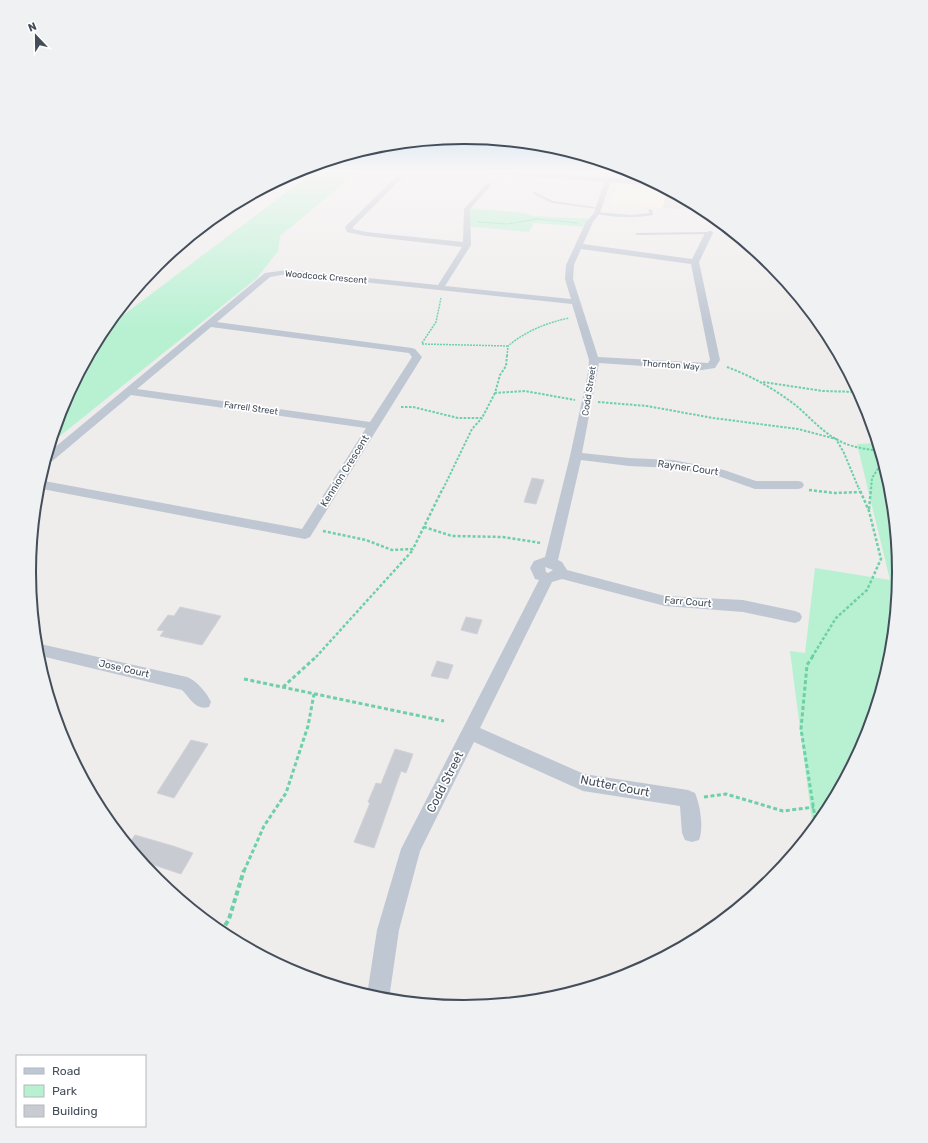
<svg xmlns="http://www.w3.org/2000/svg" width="928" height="1143" font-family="Rubik,sans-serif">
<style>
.commercial{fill:#fdf7e3}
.education{fill:#e1ddde}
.green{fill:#b7f1d2}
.building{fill:#c9cbd2;stroke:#d0d2d9}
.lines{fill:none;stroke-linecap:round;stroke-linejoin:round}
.path-far5{stroke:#6dd0a7;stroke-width:1;stroke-dasharray:1.5 1;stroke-linecap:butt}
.path-far4{stroke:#6dd0a7;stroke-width:1.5;stroke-dasharray:2 1;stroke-linecap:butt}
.path-far3{stroke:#6dd0a7;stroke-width:2;stroke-dasharray:2.5 1.5;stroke-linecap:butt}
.path-far2{stroke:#6dd0a7;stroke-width:2.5;stroke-dasharray:3 2;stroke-linecap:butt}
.path-far1{stroke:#6dd0a7;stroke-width:3;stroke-dasharray:4 2.5;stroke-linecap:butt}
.path{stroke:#6dd0a7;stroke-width:4;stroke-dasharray:5 3;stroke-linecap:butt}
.service{fill:#bfc7d3;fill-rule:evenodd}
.minor{fill:#bfc7d3;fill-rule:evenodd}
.secondary{fill:#bdc8d7;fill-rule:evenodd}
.labels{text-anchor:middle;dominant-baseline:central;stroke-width:3.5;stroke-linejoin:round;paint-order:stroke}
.far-street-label{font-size:9px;fill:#444e5b;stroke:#fff}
.street-label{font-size:10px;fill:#444e5b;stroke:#fff}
.near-street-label{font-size:12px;fill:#444e5b;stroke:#fff}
.rim{fill:none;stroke:#444e5b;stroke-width:2}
</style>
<rect width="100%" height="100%" fill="#efecec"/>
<path class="commercial" d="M622,185L667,189L663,208L610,203L615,187Z"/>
<path class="education" d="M667,189L706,210L708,211L663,208Z"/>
<path class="green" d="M316,170H360L280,236L278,251L257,278L50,444L62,405L102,331Z
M468,208L526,213L532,216L593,219L588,227L534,223L529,232L467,226Z
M878,443L891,487L899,572L891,657L866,738L826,813L813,829L790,651L805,653L815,568L890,580L857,444Z"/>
<path class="building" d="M532,478L544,480L536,504L524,502Z
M180,607L221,616L202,645L160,636L164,631L157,630L168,615L174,616Z
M466,617L482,620L477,634L461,630Z
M437,661L453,665L448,679L431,676Z
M191,740L208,744L174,798L157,793Z
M395,749L413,754L406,773L401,771L374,848L354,842L370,803L368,802L376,783L381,784Z
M135,835L173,846L193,853L181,874L142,861L128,845Z"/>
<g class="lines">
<path class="path-far5" d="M478,222L508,224L537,219L578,223"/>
<path class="path-far4" d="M422,343L436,322L441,298
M422,344L508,346
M507,356L508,346C526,331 546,323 569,318"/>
<path class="path-far3" d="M507,355L506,366L500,375L495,393L525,391L575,400
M727,367C751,376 773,388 794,404C808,415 820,430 836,439C849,447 865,449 880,451
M763,382L823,391L859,392
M598,402L647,406L713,418L798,429L836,439L844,453L859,489
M401,407H413L458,418H482L495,393
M443,489L472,429L482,418
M871,489L872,478L883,461"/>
<path class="path-far2" d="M809,490L835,493L861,492
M869,509L871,488
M424,527L452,536L503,537L541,543
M323,531L366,540L392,550L413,549L443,488
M316,657L413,550
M812,657L836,618L867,590L881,559L869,511L859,488"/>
<path class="path-far1" d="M813,656L807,665L801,729L816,824
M244,679L444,721
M283,687L317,656
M704,797L726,794L783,811L814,807
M244,871L264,826L286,793L308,726L314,694"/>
<path class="path" d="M221,932L229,919L244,870"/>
<path class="service" d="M533,192H535L553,201L600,208L598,209L552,203L533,194Z
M650,209L652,210L653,215C640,218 608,218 595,213L597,212L632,215L650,213L648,210Z
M709,232L710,234L637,235L635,234L637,233Z"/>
<path class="minor" d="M403,170H410L353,227V229L366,232L463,242L464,209L487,183L492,184L470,209L471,245L445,286L571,299L565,279L566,265L586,222L594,213L605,180L608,178L611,180L600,213L593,222L583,244L692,259L705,233L709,231H712L713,233L699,262L720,360L715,368L702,370L599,363L582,453L629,458L673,460L724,470L756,481H798L802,482L804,485L802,488L798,489H755L721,477L673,468L629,466L581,460L558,560L562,562L567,570L665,596L743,600L795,611L800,613L802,617L800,621L795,623L743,612L665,606L562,579L552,582L480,728L584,774L688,790L695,793C700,805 704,827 699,840L692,842L685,840L682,833L680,806L583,791L474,742L420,851L399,930L389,999L367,995L377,930L401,849L539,580L535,579L530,568L534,561L545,557L570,456L588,373L589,360L572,304L287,274L270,277L217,322L412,348L415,349L422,357L310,537L305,539L37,488L39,480L302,529L366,428L131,395L50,463H44L48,453L265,273L287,270L438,285L462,247L366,236L347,232L345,227ZM581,249L691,264L710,360L708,363L598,357L573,279L574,265ZM211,327L409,353L412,357L370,422L137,389ZM545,567L553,570L548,573L546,572Z
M36,643L187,677C197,681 207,693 211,702L209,707C196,711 190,698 182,690L37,655Z"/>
<path class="secondary" d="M479,170H519L651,181L661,186L483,173Z"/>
</g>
<linearGradient id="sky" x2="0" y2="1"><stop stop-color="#7fbfeb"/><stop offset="0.52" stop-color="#f8f6f6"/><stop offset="1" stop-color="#f8f6f6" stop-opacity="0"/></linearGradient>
<rect width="928" height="330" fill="url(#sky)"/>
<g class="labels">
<g class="far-street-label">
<text transform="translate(326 277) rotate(5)">Woodcock Crescent</text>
<text transform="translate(671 365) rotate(4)">Thornton Way</text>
<text transform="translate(589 391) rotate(-81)">Codd Street</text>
<text transform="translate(251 408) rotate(8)">Farrell Street</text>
</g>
<g class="street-label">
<text transform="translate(688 468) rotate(8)">Rayner Court</text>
<text transform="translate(345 471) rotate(-58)">Kennion Crescent</text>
<text transform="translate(688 602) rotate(5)">Farr Court</text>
<text transform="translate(124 669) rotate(13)">Jose Court</text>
</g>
<g class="near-street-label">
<text transform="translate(445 782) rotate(-63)">Codd Street</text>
<text transform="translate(615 786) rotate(11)">Nutter Court</text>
</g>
</g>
<path d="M0 0H928V1143H0ZM36 572a428 428 0 1 1 856 0a428 428 0 1 1-856 0Z" fill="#f0f1f2" fill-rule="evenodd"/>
<path class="rim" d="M36 572a428 428 0 1 1 856 0a428 428 0 1 1-856 0Z"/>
<rect x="16" y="1055" width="130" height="72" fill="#ffffff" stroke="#b4b8bd"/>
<rect x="24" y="1068" width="20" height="6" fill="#bdc8d7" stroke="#b4b8bd"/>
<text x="52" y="1075" font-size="12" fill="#444e5b">Road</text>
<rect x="24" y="1085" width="20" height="12" fill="#b7f1d2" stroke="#b4b8bd"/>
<text x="52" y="1095" font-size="12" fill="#444e5b">Park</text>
<rect x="24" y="1105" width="20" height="12" fill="#c9cbd2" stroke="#b4b8bd"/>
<text x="52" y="1115" font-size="12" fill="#444e5b">Building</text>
<g transform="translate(36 36) rotate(338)" stroke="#ffffff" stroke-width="3" paint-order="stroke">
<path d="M0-3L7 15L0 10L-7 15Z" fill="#444e5b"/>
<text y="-6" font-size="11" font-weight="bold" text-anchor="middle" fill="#444e5b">N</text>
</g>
</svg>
